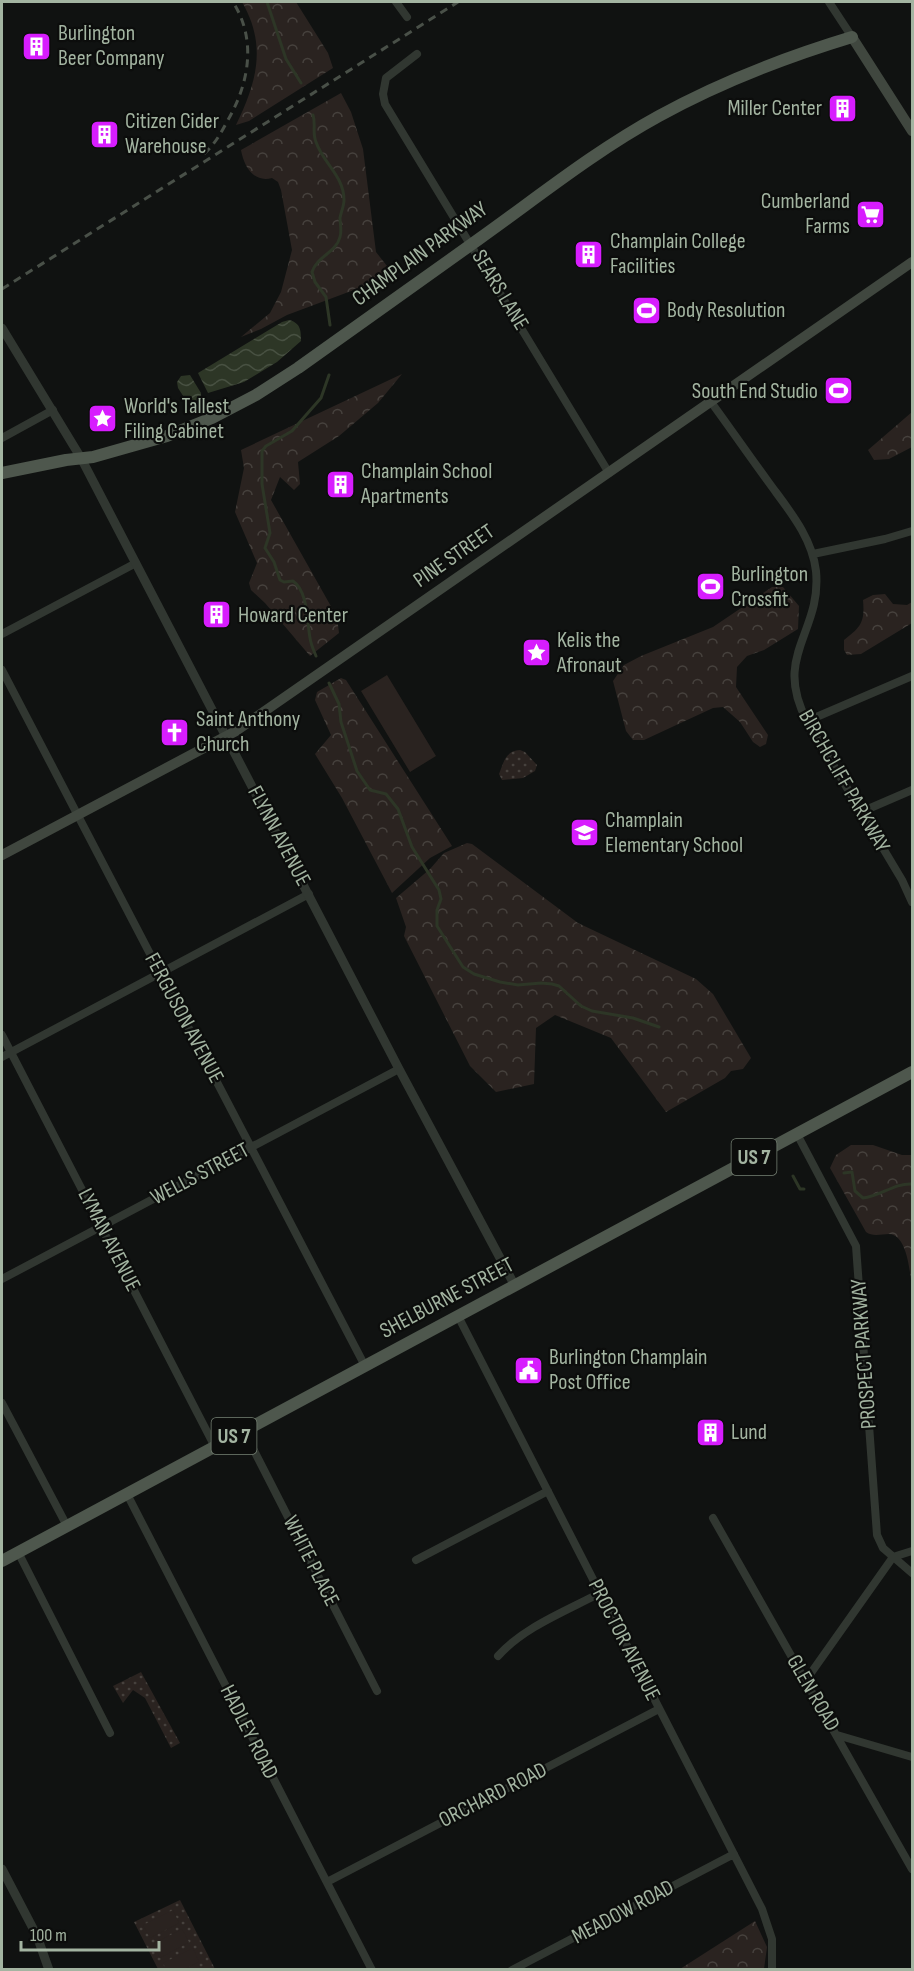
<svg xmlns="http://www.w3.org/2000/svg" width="914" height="1971" font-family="'Sofia Sans Condensed',sans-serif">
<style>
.forest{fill:url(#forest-crowns)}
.park{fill:url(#park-dots)}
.garden{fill:#2a2320}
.water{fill:url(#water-waves)}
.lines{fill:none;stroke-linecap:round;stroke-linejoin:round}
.stream{stroke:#2d3626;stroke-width:3}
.minor{stroke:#313731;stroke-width:8}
.tertiary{stroke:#313731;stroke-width:9}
.secondary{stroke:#40473f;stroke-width:10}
.primary{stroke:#4e574d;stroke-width:12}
.rail{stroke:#495048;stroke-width:3;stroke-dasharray:8 6;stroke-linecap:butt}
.labels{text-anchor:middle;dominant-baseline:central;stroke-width:4.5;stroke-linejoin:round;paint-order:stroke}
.shield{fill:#0c0d0c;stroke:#768274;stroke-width:1.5}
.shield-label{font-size:21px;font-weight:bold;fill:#a3b4a1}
.poi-label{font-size:22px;fill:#a3b4a1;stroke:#0c0d0c;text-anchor:start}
.street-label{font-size:22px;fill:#a3b4a1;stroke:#0c0d0c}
</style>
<defs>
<pattern id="forest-crowns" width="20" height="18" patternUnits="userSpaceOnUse" patternTransform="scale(1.5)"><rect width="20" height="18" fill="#2a2320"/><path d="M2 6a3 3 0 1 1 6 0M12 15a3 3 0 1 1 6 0" fill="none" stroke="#46413d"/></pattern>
<pattern id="park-dots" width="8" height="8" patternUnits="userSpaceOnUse" patternTransform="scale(1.5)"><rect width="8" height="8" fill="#2a2320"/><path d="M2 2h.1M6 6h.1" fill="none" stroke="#46413d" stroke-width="1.8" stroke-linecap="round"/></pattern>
<pattern id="water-waves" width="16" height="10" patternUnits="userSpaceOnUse" patternTransform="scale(1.5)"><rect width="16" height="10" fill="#2d3626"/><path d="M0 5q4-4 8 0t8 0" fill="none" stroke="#485142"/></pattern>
</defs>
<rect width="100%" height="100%" fill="#101211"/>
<path class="forest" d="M242,2H296L328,53L333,68L249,121L236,125C257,82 267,45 242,2Z
M341,93L351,112L363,149L376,252L394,275L287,315L261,329L241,337L270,313L281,292L292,250L281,190L278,182L272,178C253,183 244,166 241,150Z
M402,374L378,403L339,436L298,462L300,484L294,490L280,477L271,500L337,617L339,633L310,656L265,603L251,590L249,583L257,563L235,512L244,468L241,450Z
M912,412V447L889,459L874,460L868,450Z
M772,587H783L799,606L798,629L764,650L747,656L737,667L736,687L768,735L766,744L760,747L753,742L740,722L723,707L713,708L644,740H633L626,731L613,681L624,665L641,656L713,627Z
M885,594L893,604L907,605L912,602V623L861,654L847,655L844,650V640C861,627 865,622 863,600L873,595Z
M341,678L346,680L452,846L430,858L392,893L342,798L315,754L331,735L315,700L317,692Z
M467,843L472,844L578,923L696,979L713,994L751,1058L743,1069L731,1071L725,1078L666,1112L611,1038L555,1015L536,1028L534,1084L496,1092L470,1066L404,936L406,927L396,898L430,869L444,853Z
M851,1145H873L902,1155H912V1289C910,1274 908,1235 889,1234C881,1234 873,1237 866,1232L830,1168L836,1155Z
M755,1921L767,1947L764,1969H680Z"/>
<path class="park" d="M520,750L525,752L537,765L535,771L523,778L502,780L499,774C504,762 505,751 520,750Z
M141,1672L180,1743L171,1748L145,1698L133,1690L123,1703L113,1686Z
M180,1900L215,1969H158L134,1922Z"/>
<path class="garden" d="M387,675L436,756L410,772L361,691Z
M173,1910L179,1923L150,1938L143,1925Z
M182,1929L189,1942L160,1958L153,1944Z
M193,1948L199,1962L184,1969H166L163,1963Z"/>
<path class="water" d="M289,320C301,323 301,331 301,341L277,362L244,382L208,393L198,373L282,322Z
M190,375L201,393L200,403L193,406L189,405L178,388L177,382L181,376Z"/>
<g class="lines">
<path class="stream" d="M267,2L286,59L301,83
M313,115C316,124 312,133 316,142C323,163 344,176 344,200C344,206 341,212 340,218C340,224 342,231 340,237C336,253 317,256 312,272L315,282L326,297L330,325
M316,656C314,651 311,645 310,638C307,622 308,591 293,581L284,582L280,580L274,562L265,548L270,533L262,484V451L266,446L292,431L321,398L329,375
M329,683L339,704L341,722L357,771L370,790L386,794L398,809L412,847L439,890L441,899L437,910V926L463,967L474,974L500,982L518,985L541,983L552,984L559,986L581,1006L592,1011L633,1018L659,1027
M844,1173L852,1172L855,1191L863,1198C881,1196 894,1183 912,1184
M793,1176L800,1189H804"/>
<path class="minor" d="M396,2L407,17
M829,2L852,37
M417,54L386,78L383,94L385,104L609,473
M711,402C730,428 748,454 767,480C787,508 812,536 816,571C822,633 772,655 807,721L902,880L912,902
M2,438L53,410
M813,554L885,539L912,531
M2,634L136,563
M2,670L365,1366
M807,721L912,676
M861,812L912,790
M2,1035L215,1447
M2,1057L309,894
M797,1134L856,1246L877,1535L883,1548L912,1573
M2,1279L399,1069
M458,1316L762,1909L772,1939V1970
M2,1403L67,1526
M244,1431L377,1691
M127,1494L372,1970
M713,1518L912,1869
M18,1552L110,1733
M416,1560L548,1491
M498,1656C524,1627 566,1611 600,1593
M806,1680L893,1557L912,1551
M837,1735L912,1757
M327,1882L659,1709
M512,1970L734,1854"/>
<path class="tertiary" d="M2,328L81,458L399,1069L515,1286
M2,1869L37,1936L49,1970"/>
<path class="secondary" d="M852,37L912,131
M2,855L236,731L912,262"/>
<path class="primary" d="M2,473L66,460L93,457L167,436L212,418L256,395L298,368C358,325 419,282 479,239C538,197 595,151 659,116C719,83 786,57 852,37
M2,1561L912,1072"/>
<path class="rail" d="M204,154C215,144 221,133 228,120C249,83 257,40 233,2
M2,289L458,2"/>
</g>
<defs>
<symbol id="building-square" viewBox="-11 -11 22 22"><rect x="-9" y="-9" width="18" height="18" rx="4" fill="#d71dfe" stroke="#0c0d0c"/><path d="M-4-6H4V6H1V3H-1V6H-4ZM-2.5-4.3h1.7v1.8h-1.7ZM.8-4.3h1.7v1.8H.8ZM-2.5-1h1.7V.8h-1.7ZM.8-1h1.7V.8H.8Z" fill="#fff"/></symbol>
<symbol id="supermarket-square" viewBox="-11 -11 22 22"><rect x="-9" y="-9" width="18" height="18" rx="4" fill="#d71dfe" stroke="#0c0d0c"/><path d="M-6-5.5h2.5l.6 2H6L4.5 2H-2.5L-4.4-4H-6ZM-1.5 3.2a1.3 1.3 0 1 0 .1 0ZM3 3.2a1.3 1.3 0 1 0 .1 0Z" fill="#fff"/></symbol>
<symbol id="stadium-square" viewBox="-11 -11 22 22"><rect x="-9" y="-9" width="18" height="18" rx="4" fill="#d71dfe" stroke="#0c0d0c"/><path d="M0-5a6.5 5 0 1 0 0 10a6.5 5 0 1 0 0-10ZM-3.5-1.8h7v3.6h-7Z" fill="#fff"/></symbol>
<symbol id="sight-square" viewBox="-11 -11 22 22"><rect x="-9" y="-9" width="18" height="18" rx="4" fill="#d71dfe" stroke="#0c0d0c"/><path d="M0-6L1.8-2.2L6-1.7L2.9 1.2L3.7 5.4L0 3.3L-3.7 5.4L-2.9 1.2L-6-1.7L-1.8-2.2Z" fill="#fff"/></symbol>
<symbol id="church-square" viewBox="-11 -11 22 22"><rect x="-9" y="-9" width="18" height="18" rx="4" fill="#d71dfe" stroke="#0c0d0c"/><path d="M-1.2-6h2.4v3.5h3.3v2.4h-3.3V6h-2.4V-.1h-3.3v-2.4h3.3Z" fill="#fff"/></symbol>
<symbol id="school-square" viewBox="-11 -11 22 22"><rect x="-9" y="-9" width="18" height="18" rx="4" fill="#d71dfe" stroke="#0c0d0c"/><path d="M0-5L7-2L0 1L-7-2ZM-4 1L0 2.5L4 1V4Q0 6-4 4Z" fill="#fff"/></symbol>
<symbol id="civic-square" viewBox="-11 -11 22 22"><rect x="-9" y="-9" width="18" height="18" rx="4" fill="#d71dfe" stroke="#0c0d0c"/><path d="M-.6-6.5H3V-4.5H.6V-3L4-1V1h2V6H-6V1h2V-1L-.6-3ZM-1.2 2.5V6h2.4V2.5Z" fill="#fff"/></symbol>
</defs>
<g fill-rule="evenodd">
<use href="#building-square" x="20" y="30" width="33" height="33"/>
<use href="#building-square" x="826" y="92" width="33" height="33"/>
<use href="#building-square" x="88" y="118" width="33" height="33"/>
<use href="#supermarket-square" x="854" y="198" width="33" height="33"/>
<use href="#building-square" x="572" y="238" width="33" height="33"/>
<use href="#stadium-square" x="630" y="294" width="33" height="33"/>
<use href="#stadium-square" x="822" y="374" width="33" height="33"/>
<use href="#sight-square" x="86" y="402" width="33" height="33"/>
<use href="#building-square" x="324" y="468" width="33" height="33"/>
<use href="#stadium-square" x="694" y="570" width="33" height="33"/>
<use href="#building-square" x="200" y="598" width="33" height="33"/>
<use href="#sight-square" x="520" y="636" width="33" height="33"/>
<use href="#church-square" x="158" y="716" width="33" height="33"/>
<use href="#school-square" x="568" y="816" width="33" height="33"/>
<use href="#civic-square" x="512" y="1354" width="33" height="33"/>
<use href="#building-square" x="694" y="1416" width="33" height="33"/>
</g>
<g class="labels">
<g class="shield">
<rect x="731.5" y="1139" width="45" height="36" rx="4.5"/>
<rect x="211.5" y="1418" width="45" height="36" rx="4.5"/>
</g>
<g class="shield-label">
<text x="754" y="1157">US 7</text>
<text x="234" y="1436">US 7</text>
</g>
<g class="poi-label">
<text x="58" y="33">Burlington<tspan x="58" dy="25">Beer Company</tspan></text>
<text x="822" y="108" text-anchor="end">Miller Center</text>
<text x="125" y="121">Citizen Cider<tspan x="125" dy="25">Warehouse</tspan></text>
<text x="850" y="201" text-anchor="end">Cumberland<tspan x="850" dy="25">Farms</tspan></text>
<text x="610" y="241">Champlain College<tspan x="610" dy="25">Facilities</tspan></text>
<text x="667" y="310">Body Resolution</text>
<text x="818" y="391" text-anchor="end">South End Studio</text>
<text x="124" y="406">World's Tallest<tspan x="124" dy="25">Filing Cabinet</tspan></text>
<text x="361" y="471">Champlain School<tspan x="361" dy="25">Apartments</tspan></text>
<text x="731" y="574">Burlington<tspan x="731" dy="25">Crossfit</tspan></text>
<text x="238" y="615">Howard Center</text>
<text x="557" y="640">Kelis the<tspan x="557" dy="25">Afronaut</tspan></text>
<text x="196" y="719">Saint Anthony<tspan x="196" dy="25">Church</tspan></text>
<text x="605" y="820">Champlain<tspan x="605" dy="25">Elementary School</tspan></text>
<text x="549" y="1357">Burlington Champlain<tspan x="549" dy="25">Post Office</tspan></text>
<text x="731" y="1432">Lund</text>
</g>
<g class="street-label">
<text transform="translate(420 254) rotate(-36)">CHAMPLAIN PARKWAY</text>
<text transform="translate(500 290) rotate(59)">SEARS LANE</text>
<text transform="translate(454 556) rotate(-35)">PINE STREET</text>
<text transform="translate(844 781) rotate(60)">BIRCHCLIFF PARKWAY</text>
<text transform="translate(279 836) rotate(62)">FLYNN AVENUE</text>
<text transform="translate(184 1018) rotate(62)">FERGUSON AVENUE</text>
<text transform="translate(200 1174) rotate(-28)">WELLS STREET</text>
<text transform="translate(109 1240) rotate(63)">LYMAN AVENUE</text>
<text transform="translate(447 1298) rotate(-28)">SHELBURNE STREET</text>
<text transform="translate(864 1354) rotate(-94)">PROSPECT PARKWAY</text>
<text transform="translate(311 1561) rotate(63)">WHITE PLACE</text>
<text transform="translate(624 1640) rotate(63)">PROCTOR AVENUE</text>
<text transform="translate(813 1693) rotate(60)">GLEN ROAD</text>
<text transform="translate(249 1732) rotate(63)">HADLEY ROAD</text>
<text transform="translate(493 1795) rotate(-27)">ORCHARD ROAD</text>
<text transform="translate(623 1912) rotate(-28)">MEADOW ROAD</text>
</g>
</g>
<rect width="914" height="1971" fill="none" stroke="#a3b4a1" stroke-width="6"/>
<path d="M21 1941v9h138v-9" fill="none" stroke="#a3b4a1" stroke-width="3"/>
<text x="30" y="1941" font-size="18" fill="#a3b4a1" stroke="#0c0d0c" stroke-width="4.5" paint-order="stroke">100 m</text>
</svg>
